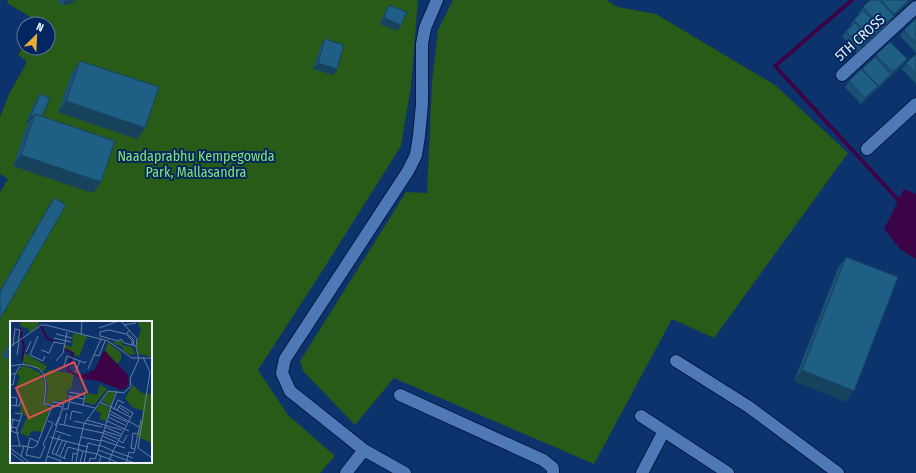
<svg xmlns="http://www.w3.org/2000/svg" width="916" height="473" font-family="'Fira Sans Condensed',sans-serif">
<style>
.green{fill:#285a18;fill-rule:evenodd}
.water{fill:#3b0447}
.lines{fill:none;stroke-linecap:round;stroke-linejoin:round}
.stream{stroke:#3b0447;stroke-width:4}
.minor-casing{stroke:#011a45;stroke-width:14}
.minor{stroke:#4f78b7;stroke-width:12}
.wall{fill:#1b5273}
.shaded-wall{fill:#16425e}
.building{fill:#1f5f86;stroke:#16425e}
.labels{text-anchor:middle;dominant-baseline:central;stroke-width:4;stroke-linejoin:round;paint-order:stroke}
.street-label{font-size:14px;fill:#edf2f9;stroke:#022760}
.park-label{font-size:14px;fill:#88e46e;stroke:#022760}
.inset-river{fill:none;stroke:#3b0447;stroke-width:2}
.inset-road{fill:none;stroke:#677fa4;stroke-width:1}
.view{fill:#db5052;fill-opacity:0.15;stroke:#db5052;stroke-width:2}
.inset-edge{fill:none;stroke:#edf2f9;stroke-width:2}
</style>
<rect width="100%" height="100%" fill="#0d336c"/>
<path class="green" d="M8,0H418L411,86L401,146L321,273L258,370L288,415L335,456L320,473H0V192L8,179L0,174V117L10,92L25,66L26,60L18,55L24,45V48H48V24H36L37,21L7,3ZM11,322H151V462H11Z
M453,0H606L618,7L656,14L775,85L848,153L714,338L672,319L594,464L394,378L355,425L303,371L300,361L406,192L427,193L432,82L438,30Z"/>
<path class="water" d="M904,189L916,194V259L900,249L884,229Z"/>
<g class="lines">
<path class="stream" d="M852,0L775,66L901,203"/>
<defs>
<path id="minor" d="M842,75L916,7
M867,149L916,104
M676,361L749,407L838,473
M400,395L543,460L553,468V473
M641,416L728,473
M346,473L364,450
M405,473L364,450L290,391L282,373L285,359L408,171L416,155L419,136L422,104V44L425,28L437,0
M642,473L664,431"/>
</defs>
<use href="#minor" class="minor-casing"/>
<use href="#minor" class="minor"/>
</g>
<path class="wall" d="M59,0H76L71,4L62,5L58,3Z
M870,0H911L892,18L890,22L857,53L842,37L846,31L851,26L850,25L854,20L860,14L859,13L863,7Z
M389,5L397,31L380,24L385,11Z
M916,18V53L900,36L904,30Z
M325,39L337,69L333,75L313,69L321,45Z
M916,54V84L902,69L906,63Z
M876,55L907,59L903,65L861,104L845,87L849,81L875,57Z
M80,61L145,128L137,139L58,112L72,72Z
M40,94L42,116L101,182L93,193L13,166L27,125L29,123L26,122L36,100Z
M54,198L0,319V290L48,207Z
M846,257V402L794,381L838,268Z
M11,339V361L2,356Z"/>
<path class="shaded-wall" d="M66,0H76L71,4L62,5Z
M909,0H911L878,33L882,27Z
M384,18L401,25L397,31L380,24Z
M881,29L877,35L867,44L871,38Z
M870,39L866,45L857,53L861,47Z
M907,59L903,65L889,78L893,72Z
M318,63L337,69L333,75L313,69Z
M891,74L887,80L875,92L879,86Z
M878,86L873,92L861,104L865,98Z
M66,101L145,128L137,139L58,112Z
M31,116L33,117L29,123L26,122Z
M21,155L101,182L93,193L13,166Z
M802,370L854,391L846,402L794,381Z"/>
<path class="building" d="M870,0H879L894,16L882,27L863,7Z
M881,0H907L908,1L894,14Z
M389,5L407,12L401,25L384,18Z
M863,10L881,29L871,38L854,20Z
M916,19V43L904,30Z
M855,23L870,39L861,47L846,31Z
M325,39L344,45L337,69L318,63Z
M890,42L907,59L893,72L876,55Z
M916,54V74L906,63Z
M875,57L891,74L879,86L862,69Z
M80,61L159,87L145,128L66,101Z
M861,69L878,86L865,98L849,81Z
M40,94L50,98L42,116L35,114L33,117L31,116Z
M35,114L115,141L101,182L21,155Z
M54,198L66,205L0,319V292Z
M846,257L898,277L854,391L802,370Z
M11,341V353L6,350Z"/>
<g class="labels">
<g class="street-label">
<text transform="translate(860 38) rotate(-42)">5TH CROSS</text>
</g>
<g class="park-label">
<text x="196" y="156">Naadaprabhu Kempegowda<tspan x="196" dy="16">Park, Mallasandra</tspan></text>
</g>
</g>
<g transform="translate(10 321)">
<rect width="142" height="142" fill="#0d336c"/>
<path d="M10,0H29V3L20,12L18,7L11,6ZM127,0H142V36L129,33L126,25L131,8ZM63,12L77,15L69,36L54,27L55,24L62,26ZM112,19V24L122,26L126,34L118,33L112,29L113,26L102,22ZM98,21L111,32V38L107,43L95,30ZM14,32L37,45L34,51L11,40ZM13,44L31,52L35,65L33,83L40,87L32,111L21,110L19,116L10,112L17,96L10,91L11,78L6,67L10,55L6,53ZM39,49L64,53L61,68L57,69V80H42L40,84L35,82L38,67L35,53ZM90,63L97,68L84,84L74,81L77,72L87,74ZM123,64L132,72L142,73V122L128,116L133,90L122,86L115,77ZM98,70H106L101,85L92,80ZM91,82L100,87L96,100L89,98L91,92L85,89Z" fill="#285a18"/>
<path d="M94,29L118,54L119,62L116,67L111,69L88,60L68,57V54L76,53L85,48Z" fill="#3b0447"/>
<path class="inset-river" d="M31,5L36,16L43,20M10,7L14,26L12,40M55,28L63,32L57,49L69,55"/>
<path class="inset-road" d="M114,4L126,2M89,7L106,1M119,10L117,12L124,19L123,24M46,13L62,17M71,13L72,0M28,15L20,34L33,40L35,35M44,17L61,21M91,18L84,34L89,35L95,20M122,24L114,22L111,18L108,20L90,15V11L99,9L116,13L122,19V24L126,25M3,25L5,8L10,9L8,21M0,26L31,4H36L98,20L122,37H142M31,29L39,32L44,21L54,23M16,31L21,20M7,34L9,21M133,36L140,51L128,127L142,137M46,40L53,32L57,11M13,43L28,47L34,53L36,65L34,83L53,86M0,45L14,43M54,45L57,35L75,42L76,40M78,48L84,34M65,52L70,40M0,53H5L10,45M0,63L3,64L5,53M59,71L75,74L73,84M58,75L74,78M0,76L7,77L6,85M60,81L85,87M114,82L108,79L104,88L107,89L110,84L123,92L103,130L123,137M0,84L9,85L11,79M109,86L119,93M53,88H58L60,76M104,88L101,86L107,70M107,89L120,96M100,90L129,106M5,92L12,93L10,100M99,93L117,101M98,96L115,104M0,98L10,100L7,107M60,99L62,90L72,92M77,99L112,109M64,100L92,106M97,100L119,110M49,103L93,112M54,104L57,92M45,105L49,96L51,97M2,106L7,107V112H9M95,106L111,113M1,110L7,112L10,125M46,110L61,115M94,110L110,115M93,112L108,118M0,115L3,98M92,115L106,121M40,116L78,126M71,116L91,120M91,119L115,127M108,119L113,122L117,114M69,124L74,103L98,70L114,72L121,65L120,58L129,38L126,26L127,18L111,0M90,124L103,130M0,125H14L11,135M14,125L23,127L27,124L42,85M0,127L20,142M125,128L121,127L123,112L128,113M88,129L122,141M73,130L87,133L85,138L80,137L79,142M0,131L15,142M42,132L50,114M42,132L56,138M16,134L30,137L35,125L33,124L43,102L38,100M16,134L20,117L28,121M46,134L52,120M37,135L51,140L50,142M50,135L56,121M91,135L100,138L103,130M54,137L58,126L73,130L70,142M62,140L63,132L67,133M35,142L54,82L42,81M66,142L69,124M74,142L78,122L90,125M89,142L91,135L87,133L101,86L90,81M99,142L100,138L108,142M116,142L119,131L124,132L131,99"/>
<path class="view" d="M64,41L77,71L19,97L6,67Z"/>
<rect width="142" height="142" class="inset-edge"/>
</g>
<g transform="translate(36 36) rotate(24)"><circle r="19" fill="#022760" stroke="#60789d"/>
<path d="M0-3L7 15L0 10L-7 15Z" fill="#e8ab37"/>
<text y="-6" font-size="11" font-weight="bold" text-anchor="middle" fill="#edf2f9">N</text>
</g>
</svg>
